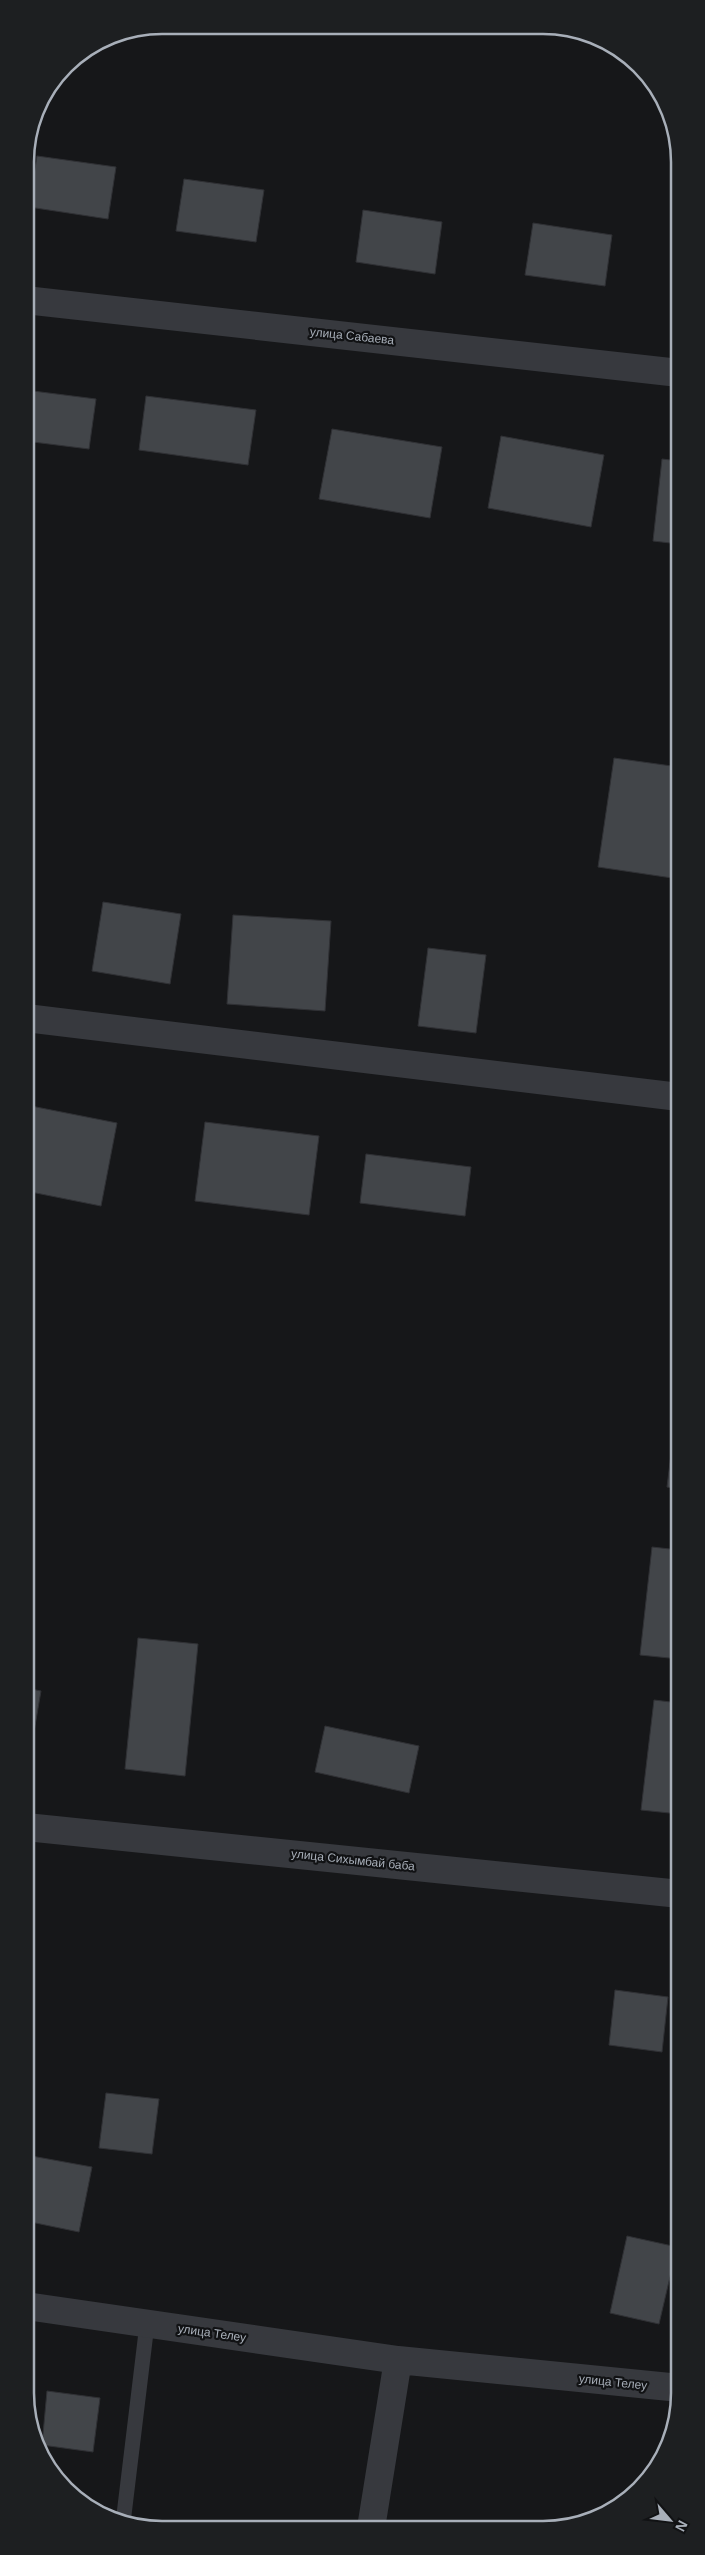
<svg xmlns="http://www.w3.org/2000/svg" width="705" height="2555" font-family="Helvetica,sans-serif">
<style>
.building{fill:#424549;stroke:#303135}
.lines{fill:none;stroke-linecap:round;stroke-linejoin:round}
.service{stroke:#37393e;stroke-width:15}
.minor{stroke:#37393e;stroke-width:28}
.labels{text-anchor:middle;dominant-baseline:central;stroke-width:4.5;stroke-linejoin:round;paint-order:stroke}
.street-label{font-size:12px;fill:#a8afb9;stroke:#111214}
.rim{fill:none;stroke:#a8afb9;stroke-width:2.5}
</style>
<rect width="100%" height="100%" fill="#161719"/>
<path class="building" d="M37,156L116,167L108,219L29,207Z
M184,179L264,190L256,242L176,231Z
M363,210L442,222L435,274L356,262Z
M533,223L612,235L605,286L525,275Z
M25,390L96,399L89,449L25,441Z
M146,396L256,410L248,465L139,450Z
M332,429L442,447L430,518L319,499Z
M501,436L604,455L591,527L488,508Z
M662,459L679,461V544L653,541Z
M614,758L679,767V879L598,867Z
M103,902L181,914L170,984L92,971Z
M233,915L331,921L325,1011L227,1004Z
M428,948L486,955L476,1033L418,1026Z
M26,1105L117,1123L101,1206L26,1191Z
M205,1122L319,1136L309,1215L195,1201Z
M366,1154L471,1167L465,1216L360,1203Z
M679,1389V1489L667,1487Z
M652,1547L679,1550V1659L640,1655Z
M138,1638L198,1644L185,1776L125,1769Z
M26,1688L41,1691L31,1749L26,1748Z
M654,1700L679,1703V1814L641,1810Z
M325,1726L419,1746L409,1793L315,1772Z
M615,1990L668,1997L662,2052L609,2045Z
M106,2093L159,2099L152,2154L99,2148Z
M26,2155L92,2167L79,2232L26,2221Z
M627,2236L677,2247L659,2324L610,2313Z
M47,2391L100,2398L93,2452L42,2445Z"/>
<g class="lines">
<path class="service" d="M123,2523L147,2324"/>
<path class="minor" d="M25,300L679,373
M26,1018L679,1097
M26,1827L680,1894
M26,2306L398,2360L680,2388
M371,2528L398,2360"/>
</g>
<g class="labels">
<g class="street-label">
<text transform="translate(352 336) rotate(6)">улица Сабаева</text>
<text transform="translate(353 1860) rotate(6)">улица Сихымбай баба</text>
<text transform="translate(212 2333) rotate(8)">улица Телеу</text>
<text transform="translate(613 2382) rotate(6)">улица Телеу</text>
</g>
</g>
<path d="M0 0H705V2555H0ZM162 34H543A128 128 0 0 1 671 162V2393A128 128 0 0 1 543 2521H162A128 128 0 0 1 34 2393V162A128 128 0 0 1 162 34Z" fill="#1d1f21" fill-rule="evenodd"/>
<path class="rim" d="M162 34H543A128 128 0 0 1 671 162V2393A128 128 0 0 1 543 2521H162A128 128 0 0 1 34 2393V162A128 128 0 0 1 162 34Z"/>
<g transform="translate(670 2520) rotate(118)" stroke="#111214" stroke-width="4" paint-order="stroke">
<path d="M0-4L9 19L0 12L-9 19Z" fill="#a8afb9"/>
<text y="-8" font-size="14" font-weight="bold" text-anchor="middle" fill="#a8afb9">N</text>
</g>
</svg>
